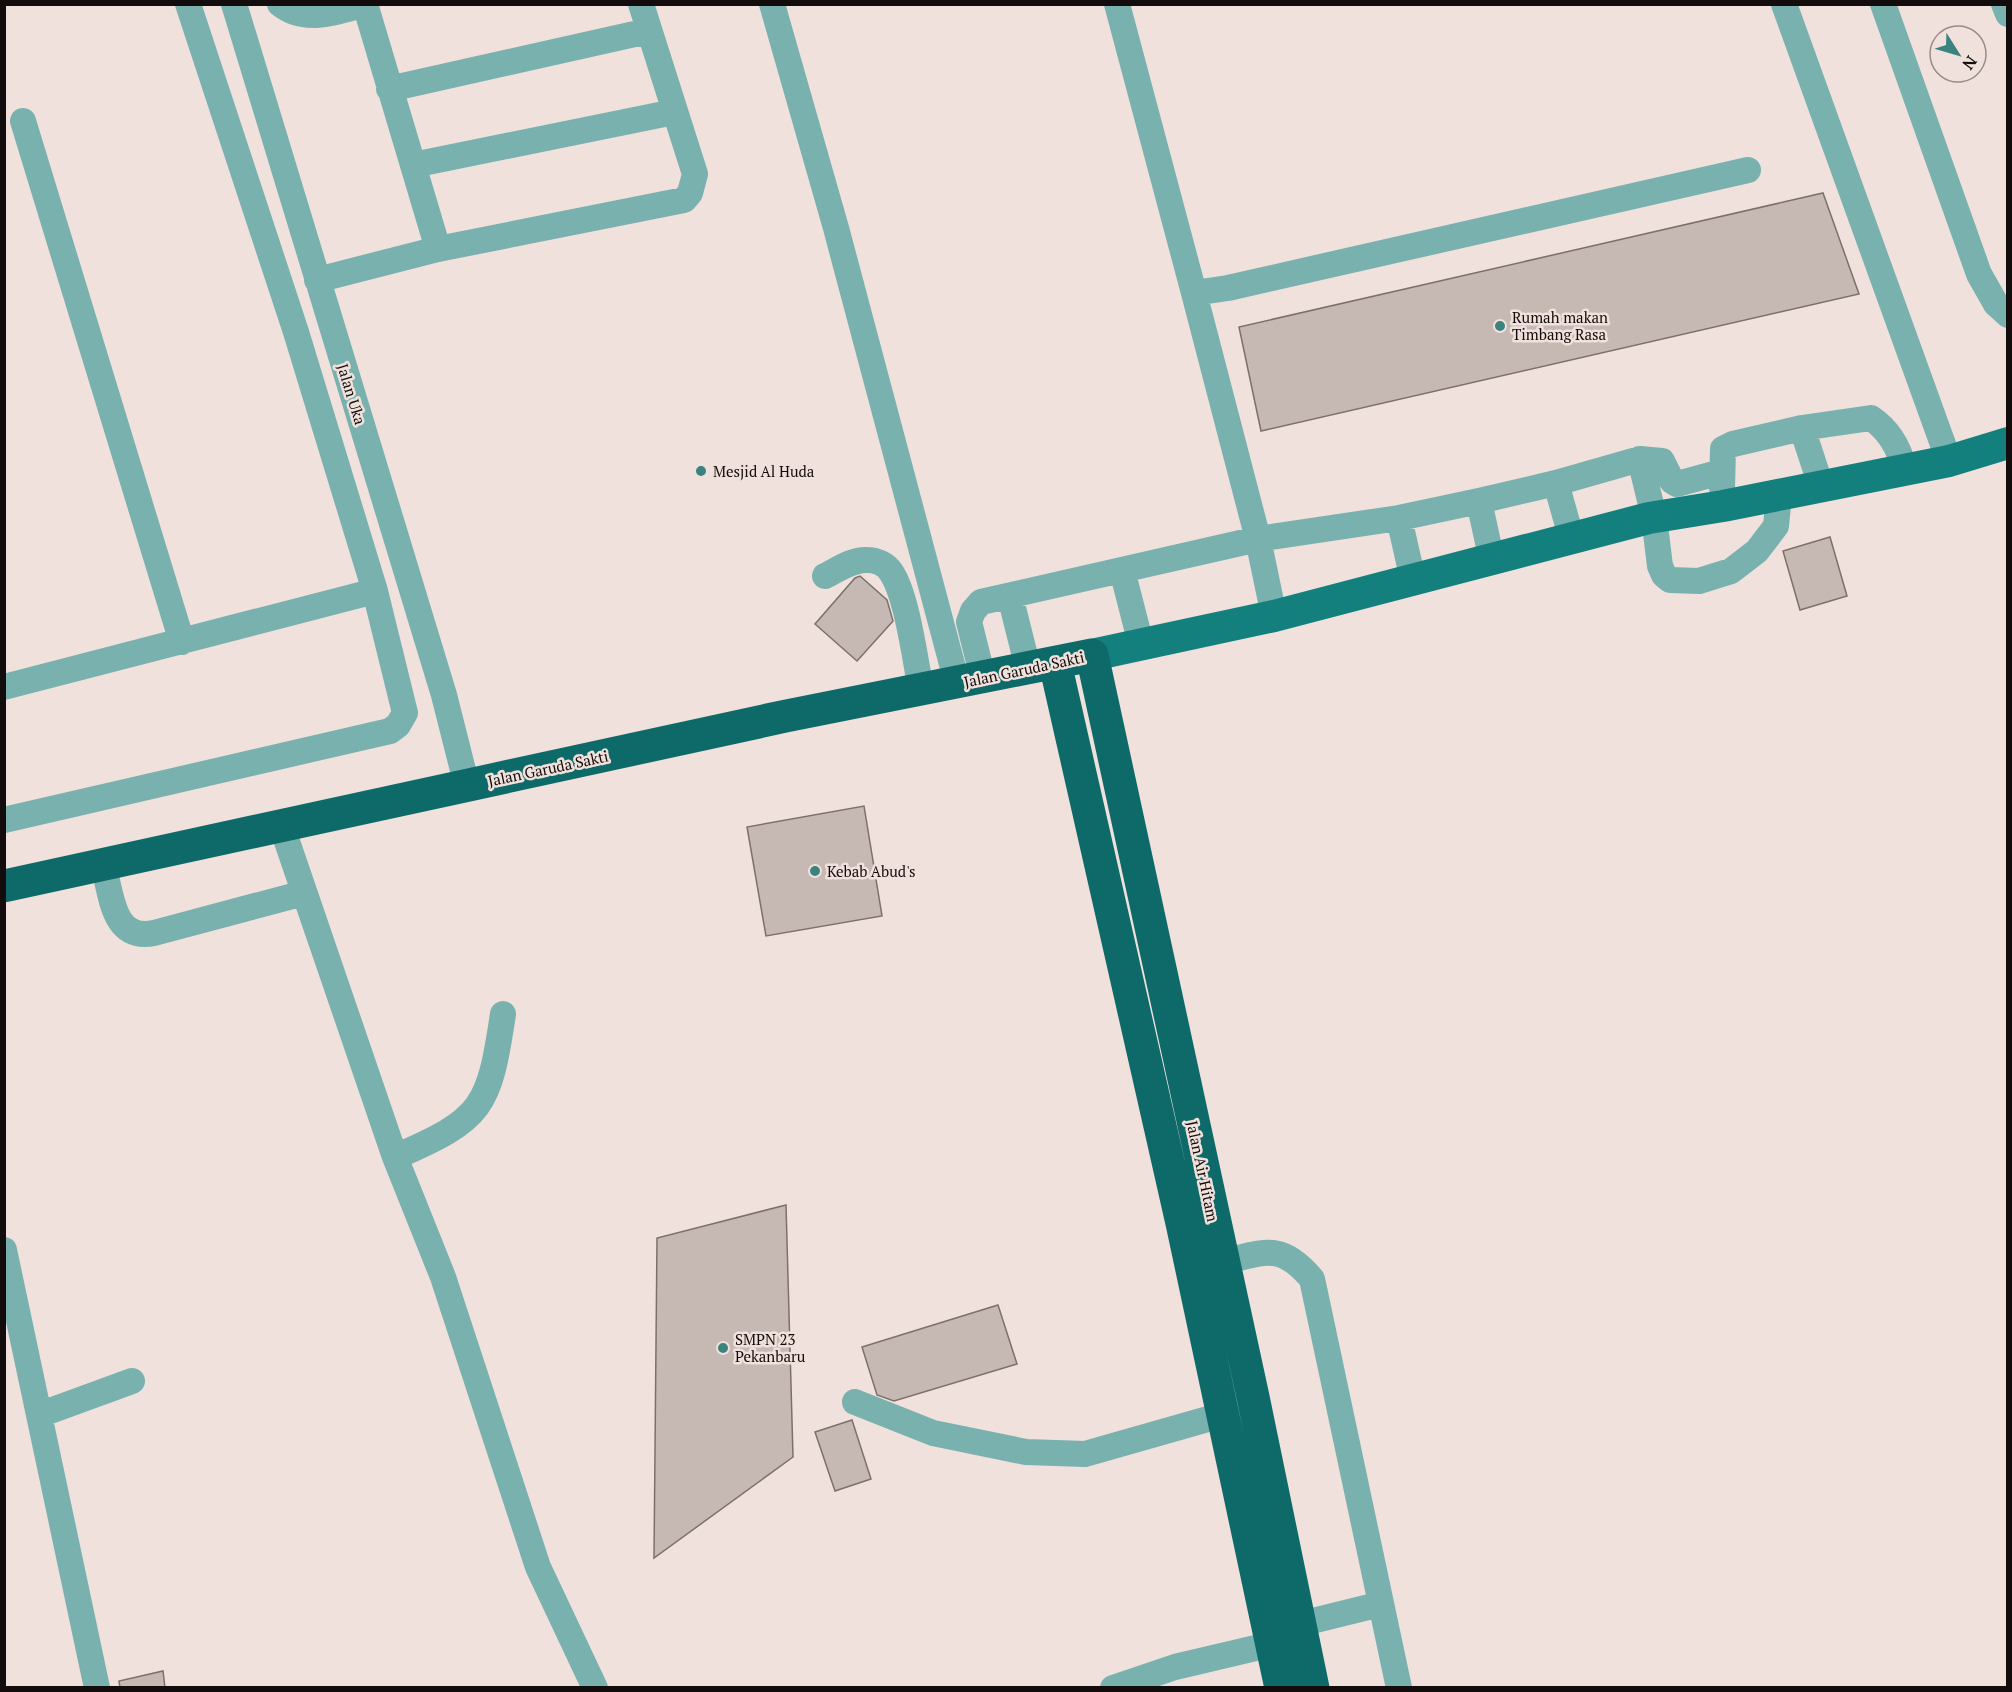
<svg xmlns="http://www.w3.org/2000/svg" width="2012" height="1692" font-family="'PT Serif',serif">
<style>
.building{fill:#c6b9b3;stroke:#7d706b;stroke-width:1.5}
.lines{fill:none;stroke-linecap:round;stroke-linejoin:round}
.minor{stroke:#79b1af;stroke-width:26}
.major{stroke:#13807e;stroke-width:32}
.highway{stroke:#0d6a69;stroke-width:33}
.poi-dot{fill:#3a8381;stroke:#f0e1dc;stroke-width:2}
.labels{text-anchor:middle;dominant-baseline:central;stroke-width:5;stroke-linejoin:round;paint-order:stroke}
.poi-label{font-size:15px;fill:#120d0c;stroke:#f0e1dc;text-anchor:start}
.street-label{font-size:15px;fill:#120d0c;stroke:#f0e1dc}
</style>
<rect width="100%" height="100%" fill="#f0e1dc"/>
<path class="building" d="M1823,193L1859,294L1261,431L1239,327Z
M1830,537L1847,596L1800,610L1783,551Z
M860,576L887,600L893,621L857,661L815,624L855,578Z
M864,806L882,916L766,936L747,827Z
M786,1205L793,1457L654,1558L657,1238Z
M998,1305L1017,1364L894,1401L877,1395L862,1347Z
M852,1420L871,1479L835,1491L815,1432Z
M163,1671L165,1688H120L119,1681Z"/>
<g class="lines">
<path class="minor" d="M234,4L444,695L467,786
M280,4C306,25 338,11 366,4
M365,4L438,249
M772,4L836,228L957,683
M1117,4L1194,293
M1784,4L1949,461
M1883,4L1979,274L1996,304L2008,315
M2004,4L2008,14
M389,89L648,31
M23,121L182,642
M413,165L674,112
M317,280L438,249L684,200L690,193L695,174L641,4
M1802,428L1871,418C1889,430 1899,448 1904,468
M1640,459L1654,517L1660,566L1664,575L1670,580L1699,581L1731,571L1757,551L1776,526L1779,495
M1556,483L1572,540
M1722,488L1723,449L1733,444L1802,428L1821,486
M1479,501L1492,561
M1399,518L1413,580
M1122,570L1141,644
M825,576C837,570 853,559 867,560C876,560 886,564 891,572C907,595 915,660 921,689
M1010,596L1028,668
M1274,616L1258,539L1194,293L1228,288L1748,170
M983,678L969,622L973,611L981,602L1258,539L1399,518L1479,501L1556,483L1640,459L1662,461L1672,481L1677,484L1721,472
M4,687L375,591
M4,820L390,731L398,725L405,713L375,591L296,332L188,4
M282,827L395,1157L443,1277L538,1567L595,1688
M103,864C112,895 112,941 154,933L304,893
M395,1157C483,1119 489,1108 503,1014
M4,1250L97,1688
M1223,1262C1265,1252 1281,1242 1312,1279L1399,1688
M855,1402L933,1433L1026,1452L1085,1454L1222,1415
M39,1415L132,1381
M1300,1624L1381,1604
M1113,1688L1175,1667L1273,1644"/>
<path class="major" d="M1092,655L1274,616L1649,518L1723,506L1949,461L2008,443"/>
<path class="highway" d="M1055,663L1182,1223L1281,1688
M4,886L786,716L1092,655L1253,1397L1313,1688"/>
</g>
<g class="poi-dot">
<circle cx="1500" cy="326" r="6"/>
<circle cx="701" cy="471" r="6"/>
<circle cx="815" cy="871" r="6"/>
<circle cx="723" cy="1348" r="6"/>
</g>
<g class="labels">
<g class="poi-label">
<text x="1512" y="317">Rumah makan<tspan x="1512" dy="17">Timbang Rasa</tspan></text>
<text x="713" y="471">Mesjid Al Huda</text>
<text x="827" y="871">Kebab Abud's</text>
<text x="735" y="1339">SMPN 23<tspan x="735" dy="17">Pekanbaru</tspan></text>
</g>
<g class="street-label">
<text transform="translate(352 394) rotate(73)">Jalan Uka</text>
<text transform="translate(1024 669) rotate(-12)">Jalan Garuda Sakti</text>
<text transform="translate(548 768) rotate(-12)">Jalan Garuda Sakti</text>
<text transform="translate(1203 1171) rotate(78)">Jalan Air Hitam</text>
</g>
</g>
<rect width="2012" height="1692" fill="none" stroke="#120d0c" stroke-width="12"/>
<g transform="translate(1958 54) rotate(127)"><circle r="28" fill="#f0e1dc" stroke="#978c89" stroke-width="1.5"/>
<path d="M0-4.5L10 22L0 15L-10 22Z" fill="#3a8381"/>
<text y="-9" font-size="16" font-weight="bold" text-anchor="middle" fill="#120d0c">N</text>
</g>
</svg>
